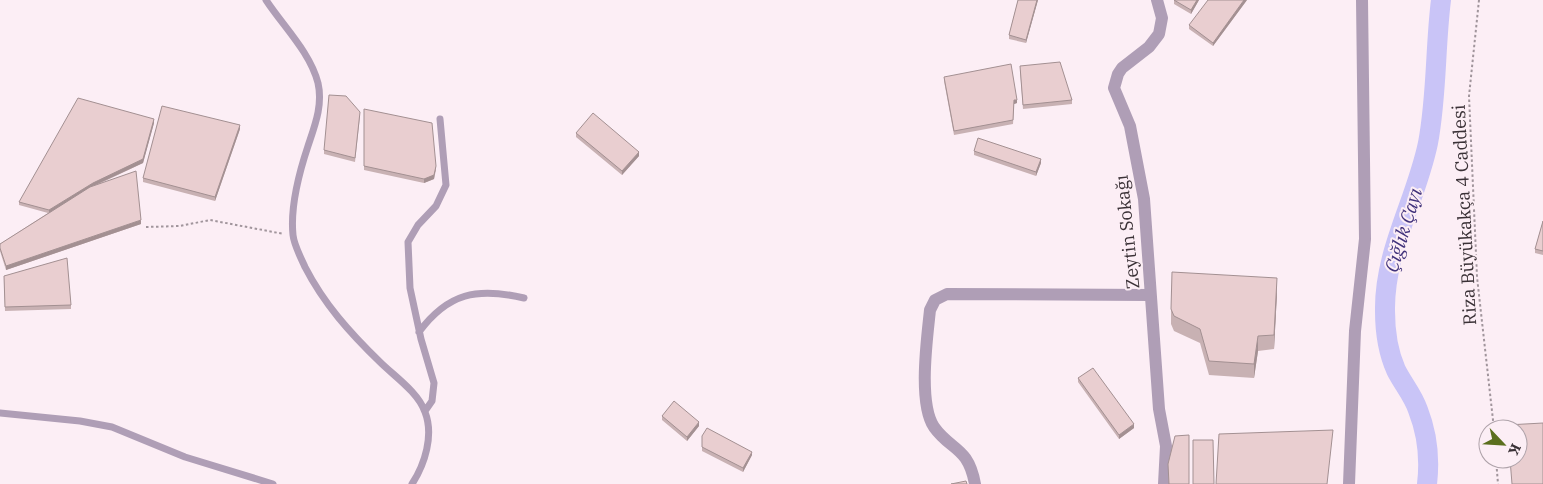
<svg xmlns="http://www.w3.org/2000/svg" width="1543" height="484" font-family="'IBM Plex Serif',serif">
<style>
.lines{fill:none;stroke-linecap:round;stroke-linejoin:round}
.river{stroke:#c9c4f7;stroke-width:20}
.path{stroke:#a1959c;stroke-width:2;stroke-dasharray:2.5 2.5;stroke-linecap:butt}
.lane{stroke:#af9eb6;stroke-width:7}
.street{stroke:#af9eb6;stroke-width:12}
.wall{fill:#c8b1b3}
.shaded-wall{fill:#a39092}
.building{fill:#e9ced0;stroke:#a39092}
.labels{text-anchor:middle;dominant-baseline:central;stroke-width:4;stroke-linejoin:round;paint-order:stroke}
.street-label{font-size:18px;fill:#3a3136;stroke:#fceef5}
.water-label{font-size:19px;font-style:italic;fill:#41327b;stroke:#fceef5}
</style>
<rect width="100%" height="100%" fill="#fceef5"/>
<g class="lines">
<path class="river" d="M1427,484C1430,459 1427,433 1418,410C1413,395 1403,384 1396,370C1388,352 1385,330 1385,311C1384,251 1416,201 1428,143C1437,96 1435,48 1441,0"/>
<path class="path" d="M1479,0L1469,96L1477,277L1494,429
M146,227L180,226L210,220L284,234
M1496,459L1498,484"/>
<path class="lane" d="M266,0C283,26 310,52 318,83C323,105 315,125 308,146C299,173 290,206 293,235C294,245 301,258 305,267C324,304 350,333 380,362C394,376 418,392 425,412C434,435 425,464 412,484
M419,332C448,293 477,287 524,298
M425,411L432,401L434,383L421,339L410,288L408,242L418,225L436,206L446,185L440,119
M0,413L80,421L112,427L185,457L273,484"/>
<path class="street" d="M1157,0L1162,18L1159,34L1149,47L1122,68L1118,74L1114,88L1130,126L1144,199L1159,409L1166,446L1164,484
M975,484C968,446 951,451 934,427C918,403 927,339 930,310L935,300L947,294L1150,295
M1349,484L1355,331L1365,239L1362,0"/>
</g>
<path class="wall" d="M1018,0H1038L1026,43L1009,39V35Z
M1174,0H1199L1191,14L1174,4Z
M1247,0L1213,46L1189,29V25Z
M1020,70L1072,100V104L1023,109Z
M944,77L1017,103L1014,104L1013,124L954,135L944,81Z
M364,109L436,170L434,179L424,183L364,170Z
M360,116L355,162L324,154V150Z
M154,123L143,163L101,183L141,224L6,270L0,251V244L48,213L19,205V202Z
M240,129L215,201L143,182V178Z
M576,133L639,156L622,175L576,137Z
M974,151L1041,163L1036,176L974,155Z
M1543,221V255L1535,253V249Z
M4,276L71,305V309L5,311Z
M1277,293L1274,349L1258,351L1254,378L1209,375L1200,343L1174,331L1171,324V309Z
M1078,378L1134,428L1119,439L1078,382Z
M662,416L699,426L687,441L662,420Z
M702,436L752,455L743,472L702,451Z"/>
<path class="shaded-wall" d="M1037,0H1038L1026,43V40Z
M1197,0H1199L1191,14V10Z
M1244,0H1247L1213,46V43Z
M1014,100H1017V103L1014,104L1013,124Z
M154,119V123L143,163L93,186L49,214V210L93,183Z
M240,125V129L215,201V197Z
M639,152V156L622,175V171Z
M1041,159V163L1036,176V172Z
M436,166L434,179L424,183V179Z
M141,220V224L6,270V266Z
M1277,278V293L1274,349V335Z
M1258,336V351L1254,378V364Z
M699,422V426L687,441V437Z
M1134,424V428L1119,439V435Z
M752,452V455L743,472V468Z"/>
<path class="building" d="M1018,0H1037L1026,40L1009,35Z
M1174,0H1197L1191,10Z
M1208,0H1244L1213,43L1189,25Z
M1060,62L1072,100L1023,105L1020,66Z
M1011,64L1017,100H1014L1013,120L954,131L944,77Z
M329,95L346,96L360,112L355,158L324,150Z
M78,98L154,119L143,159L93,183L49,210L19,202Z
M162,106L240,125L215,197L143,178Z
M364,109L432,123L436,166L434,175L424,179L364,166Z
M593,113L639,152L622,171L576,133Z
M978,138L1041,159L1036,172L974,151Z
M136,171L141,220L6,266L0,248V244L90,187Z
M1543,221V251L1535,249Z
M67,258L71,305L5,307L4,276Z
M1172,272L1277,278L1274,335L1258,336L1254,364L1209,361L1200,329L1174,316L1171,309Z
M1093,368L1134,424L1119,435L1078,378Z
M674,401L699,422L687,437L662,416Z
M1543,423V484H1512L1510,459H1518V429H1508L1507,425Z
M707,428L752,452L743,468L702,447V436Z
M1333,430L1327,484H1216L1219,434Z
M1189,435V484H1169L1168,464L1175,436Z
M1193,440H1213L1214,484H1193Z
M966,481L967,484H951Z"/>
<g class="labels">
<g class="street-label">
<text transform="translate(1464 215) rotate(-93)">Riza Büyükakça 4 Caddesi</text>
<text transform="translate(1127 232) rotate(-96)">Zeytin Sokağı</text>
</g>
<g class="water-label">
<text transform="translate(1403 230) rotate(-73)">Çığlık Çayı</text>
</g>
</g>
<g transform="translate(1503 444) rotate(115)"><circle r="24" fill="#fceef5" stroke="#aea2a9"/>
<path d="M0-4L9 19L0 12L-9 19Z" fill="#5b6f1e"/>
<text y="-8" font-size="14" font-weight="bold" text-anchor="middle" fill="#3a3136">K</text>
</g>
</svg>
